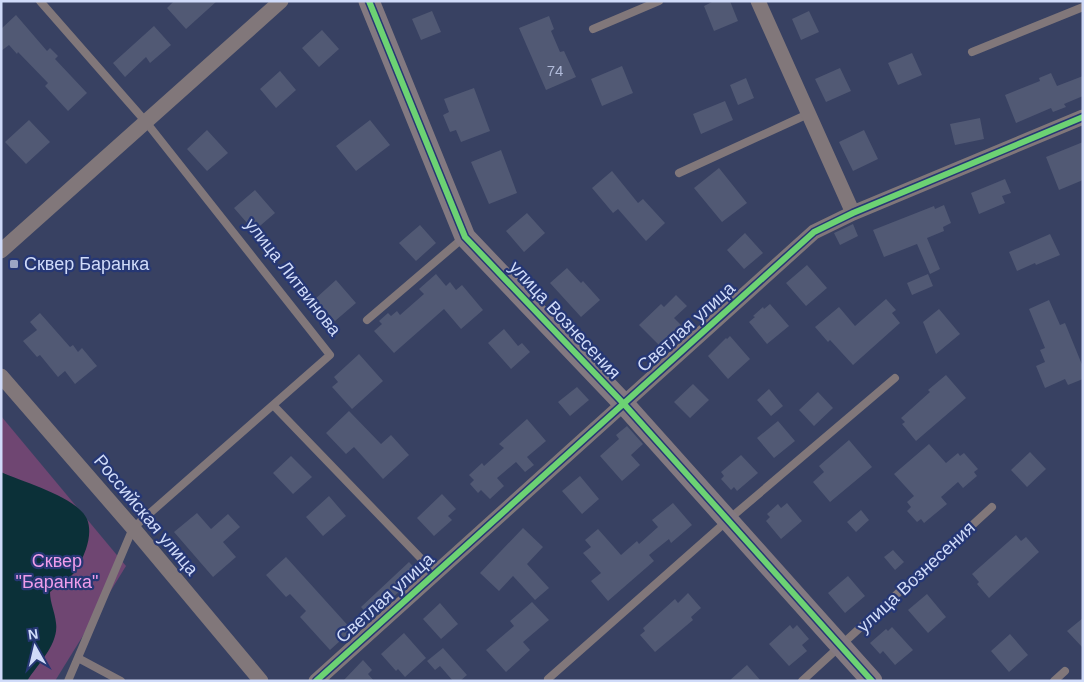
<svg xmlns="http://www.w3.org/2000/svg" width="1084" height="682" font-family="Helvetica,sans-serif">
<style>
.green{fill:#6f4672}
.water{fill:#0b3038}
.building{fill:#515974}
.lines{fill:none;stroke-linecap:round;stroke-linejoin:round}
.lane{stroke:#81777a;stroke-width:8}
.street{stroke:#81777a;stroke-width:15}
.secondary{stroke:#837981;stroke-width:21}
.cycleway-casing{stroke:#263774;stroke-width:9}
.cycleway{stroke:#6cd273;stroke-width:6}
.poi-dot{fill:#9ba5c4;stroke:#263774;stroke-width:2}
.labels{text-anchor:middle;dominant-baseline:central;stroke-width:4.5;stroke-linejoin:round;paint-order:stroke}
.number-label{font-size:15px;fill:#b0bad8}
.poi-label{font-size:18px;fill:#d0dbf9;stroke:#263774;text-anchor:start}
.street-label{font-size:18px;fill:#d0dbf9;stroke:#263774}
.park-label{font-size:18px;fill:#ef9dea;stroke:#263774}
</style>
<rect width="100%" height="100%" fill="#384162"/>
<path class="green" d="M1,416L126,566L55,681H1Z"/>
<path class="water" d="M1,472C23,482 77,497 87,519C91,529 89,540 86,549C83,557 79,567 74,573C67,581 58,585 50,592C50,603 55,612 56,623C59,644 38,664 27,681H1Z"/>
<path class="building" d="M174,1H217L186,29L167,8Z
M714,1H730L738,21L714,31L704,6Z
M432,11L441,32L421,40L412,19Z
M809,11L819,32L801,40L792,19Z
M16,15L47,51L50,48L58,56L55,59L87,93L68,111L45,86L48,83L18,52L17,54L9,45L1,51V29Z
M549,16L554,29L551,31L560,52L564,51L576,77L546,90L519,28Z
M154,26L171,45L150,63L146,57L125,77L113,63Z
M322,30L339,49L319,67L302,48Z
M912,53L922,75L898,85L888,63Z
M622,66L633,93L602,106L591,79Z
M840,68L851,91L826,102L815,79Z
M280,71L296,90L276,108L260,89Z
M1051,73L1057,86L1083,76V96L1064,104L1066,107L1053,112L1051,108L1016,123L1005,95L1040,81L1039,78Z
M746,78L754,98L738,105L730,85Z
M474,88L490,131L461,142L456,130L450,132L443,115L449,112L444,99Z
M725,101L733,120L701,134L693,114Z
M980,118L984,139L955,145L950,124Z
M29,120L50,142L26,164L5,142Z
M370,120L390,145L356,171L336,146Z
M207,130L228,153L207,171L187,149Z
M864,130L878,159L853,171L839,142Z
M1083,142V180L1059,190L1046,157Z
M501,150L517,193L489,204L471,162Z
M719,168L747,203L722,222L694,188Z
M612,171L638,203L643,199L665,223L646,241L618,209L613,213L592,188Z
M1005,179L1011,193L1002,196L1005,203L979,214L971,193Z
M255,190L275,213L254,231L234,208Z
M944,205L951,223L943,227L944,231L927,238L940,269L930,274L917,244L884,257L873,230L934,206L935,209Z
M527,213L545,233L524,252L506,231Z
M853,224L858,236L840,245L834,233Z
M420,225L436,243L416,261L399,243Z
M745,233L763,253L744,269L727,250Z
M1050,234L1060,255L1036,265L1035,263L1017,271L1009,252Z
M807,265L827,288L806,306L786,283Z
M567,268L581,283L583,281L600,300L581,317L550,283Z
M436,274L446,286L450,282L456,290L462,285L483,310L461,329L444,309L394,353L374,331L382,324L379,321L388,313L391,316L397,311L400,315L424,294L419,289Z
M928,274L933,286L912,295L907,283Z
M336,280L356,303L335,321L315,299Z
M676,295L687,306L674,318L682,326L660,346L639,325L661,304L664,307Z
M886,299L896,310L892,313L900,323L853,365L830,340L828,342L815,327L839,307L855,326Z
M1049,300L1060,325L1065,323L1083,367V379L1068,385L1065,379L1045,388L1036,366L1045,362L1040,350L1045,348L1029,309Z
M770,304L789,326L767,344L749,322L755,317L753,316L763,307L764,309Z
M939,309L960,334L936,354L923,322Z
M40,313L70,347L73,345L78,352L82,348L97,366L75,384L65,371L58,377L40,355L37,357L23,341L37,330L30,322Z
M504,329L518,346L522,343L530,352L511,369L488,343Z
M730,336L750,359L728,379L708,356L726,338L727,339Z
M359,354L383,381L352,409L332,387L338,382L334,377Z
M946,375L966,398L916,441L902,424L905,422L901,418L930,392L928,390Z
M693,384L709,400L690,418L674,402Z
M577,387L589,400L570,416L558,402Z
M769,389L783,406L771,416L757,400Z
M818,392L833,408L814,426L799,410Z
M349,411L381,444L391,435L409,455L383,479L354,447L346,454L326,433Z
M527,419L546,441L527,457L534,465L525,472L516,462L497,478L504,486L490,499L481,490L478,493L470,484L474,480L469,475L482,463L484,466L504,448L499,444Z
M778,421L795,441L774,458L757,438Z
M627,426L643,444L631,455L640,465L622,481L600,456L619,439L616,435Z
M849,440L872,467L830,502L813,482L824,472L819,466Z
M929,444L946,463L958,453L960,456L964,453L978,469L974,472L977,476L963,488L958,482L941,497L947,504L924,523L921,519L917,522L907,511L911,507L907,502L914,496L894,474Z
M1030,452L1046,469L1027,487L1011,470Z
M741,455L758,473L737,491L734,487L731,490L721,479L724,476L721,472Z
M291,456L312,477L293,494L273,473Z
M580,476L599,499L582,514L562,491Z
M442,494L456,509L448,516L452,520L434,536L417,518Z
M329,496L346,516L323,536L306,517Z
M673,503L692,525L671,543L669,539L649,555L654,561L608,601L591,581L601,573L583,553L591,547L585,540L598,529L621,555L637,541L639,544L658,527L652,520Z
M787,503L802,521L781,539L766,521L770,517L767,514L778,504L781,508Z
M861,510L869,520L856,532L847,522Z
M197,513L211,529L228,514L240,527L223,542L236,557L213,577L174,532Z
M523,528L543,547L527,564L549,588L535,600L513,576L499,591L480,573Z
M1016,535L1021,541L1026,537L1039,552L989,598L977,584L979,582L972,574Z
M893,550L904,562L895,570L884,557Z
M286,557L352,630L330,650L300,617L306,611L290,594L286,597L266,575Z
M409,562L419,573L371,618L361,607Z
M848,576L865,596L845,613L828,593Z
M688,593L701,608L691,617L693,620L655,652L640,635L645,631L643,628L675,599L678,603Z
M927,594L946,617L928,633L908,610Z
M532,602L549,620L523,642L530,650L506,672L486,650L514,626L510,621Z
M440,603L458,624L441,639L423,619Z
M1083,618V648L1067,631Z
M790,625L793,629L797,625L809,639L802,645L807,651L789,666L769,644Z
M892,627L913,650L895,665L883,651L880,654L870,643L886,629L888,631Z
M404,633L426,658L405,677L398,669L396,671L381,654Z
M1010,634L1028,655L1009,672L991,651Z
M443,648L467,675L460,681H453L440,666L435,670L427,661Z
M363,660L372,670L368,674L374,681H343Z
M747,665L761,681H729Z"/>
<g class="lines">
<path class="lane" d="M40,1L146,122L330,355L273,405L435,573
M593,29L659,1
M972,52L1083,7
M679,173L808,114
M367,320L463,238
M78,658L121,681
M548,679L728,520L895,378
M68,681L133,528L273,405
M802,681L992,507
M1054,681L1065,671"/>
<path class="street" d="M758,1L853,213
M1,251L281,1
M1,376L133,528L261,681
M316,681L814,232L853,213L1083,117"/>
<path class="secondary" d="M369,1L465,237L623,403L872,681"/>
<defs>
<path id="cycleway" d="M369,1L465,237L623,403L872,681
M316,681L814,232L853,213L1083,117"/>
</defs>
<use href="#cycleway" class="cycleway-casing"/>
<use href="#cycleway" class="cycleway"/>
</g>
<rect class="poi-dot" x="9" y="259" width="10" height="10" rx="2.5"/>
<g class="labels">
<g class="number-label">
<text x="555" y="70">74</text>
</g>
<g class="poi-label">
<text x="24" y="264">Сквер Баранка</text>
</g>
<g class="street-label">
<text transform="translate(293 277) rotate(52)">улица Литвинова</text>
<text transform="translate(565 320) rotate(47)">улица Вознесения</text>
<text transform="translate(686 327) rotate(-42)">Светлая улица</text>
<text transform="translate(146 515) rotate(50)">Российская улица</text>
<text transform="translate(916 577) rotate(-43)">улица Вознесения</text>
<text transform="translate(385 598) rotate(-42)">Светлая улица</text>
</g>
<g class="park-label">
<text x="57" y="561">Сквер<tspan x="57" dy="21">"Баранка"</tspan></text>
</g>
</g>
<rect width="1084" height="682" fill="none" stroke="#d0dbf9" stroke-width="5"/>
<g transform="translate(35 647) rotate(352)" stroke="#263774" stroke-width="4" paint-order="stroke">
<path d="M0-4L9 19L0 12L-9 19Z" fill="#d0dbf9"/>
<text y="-8" font-size="14" font-weight="bold" text-anchor="middle" fill="#d0dbf9">N</text>
</g>
</svg>
